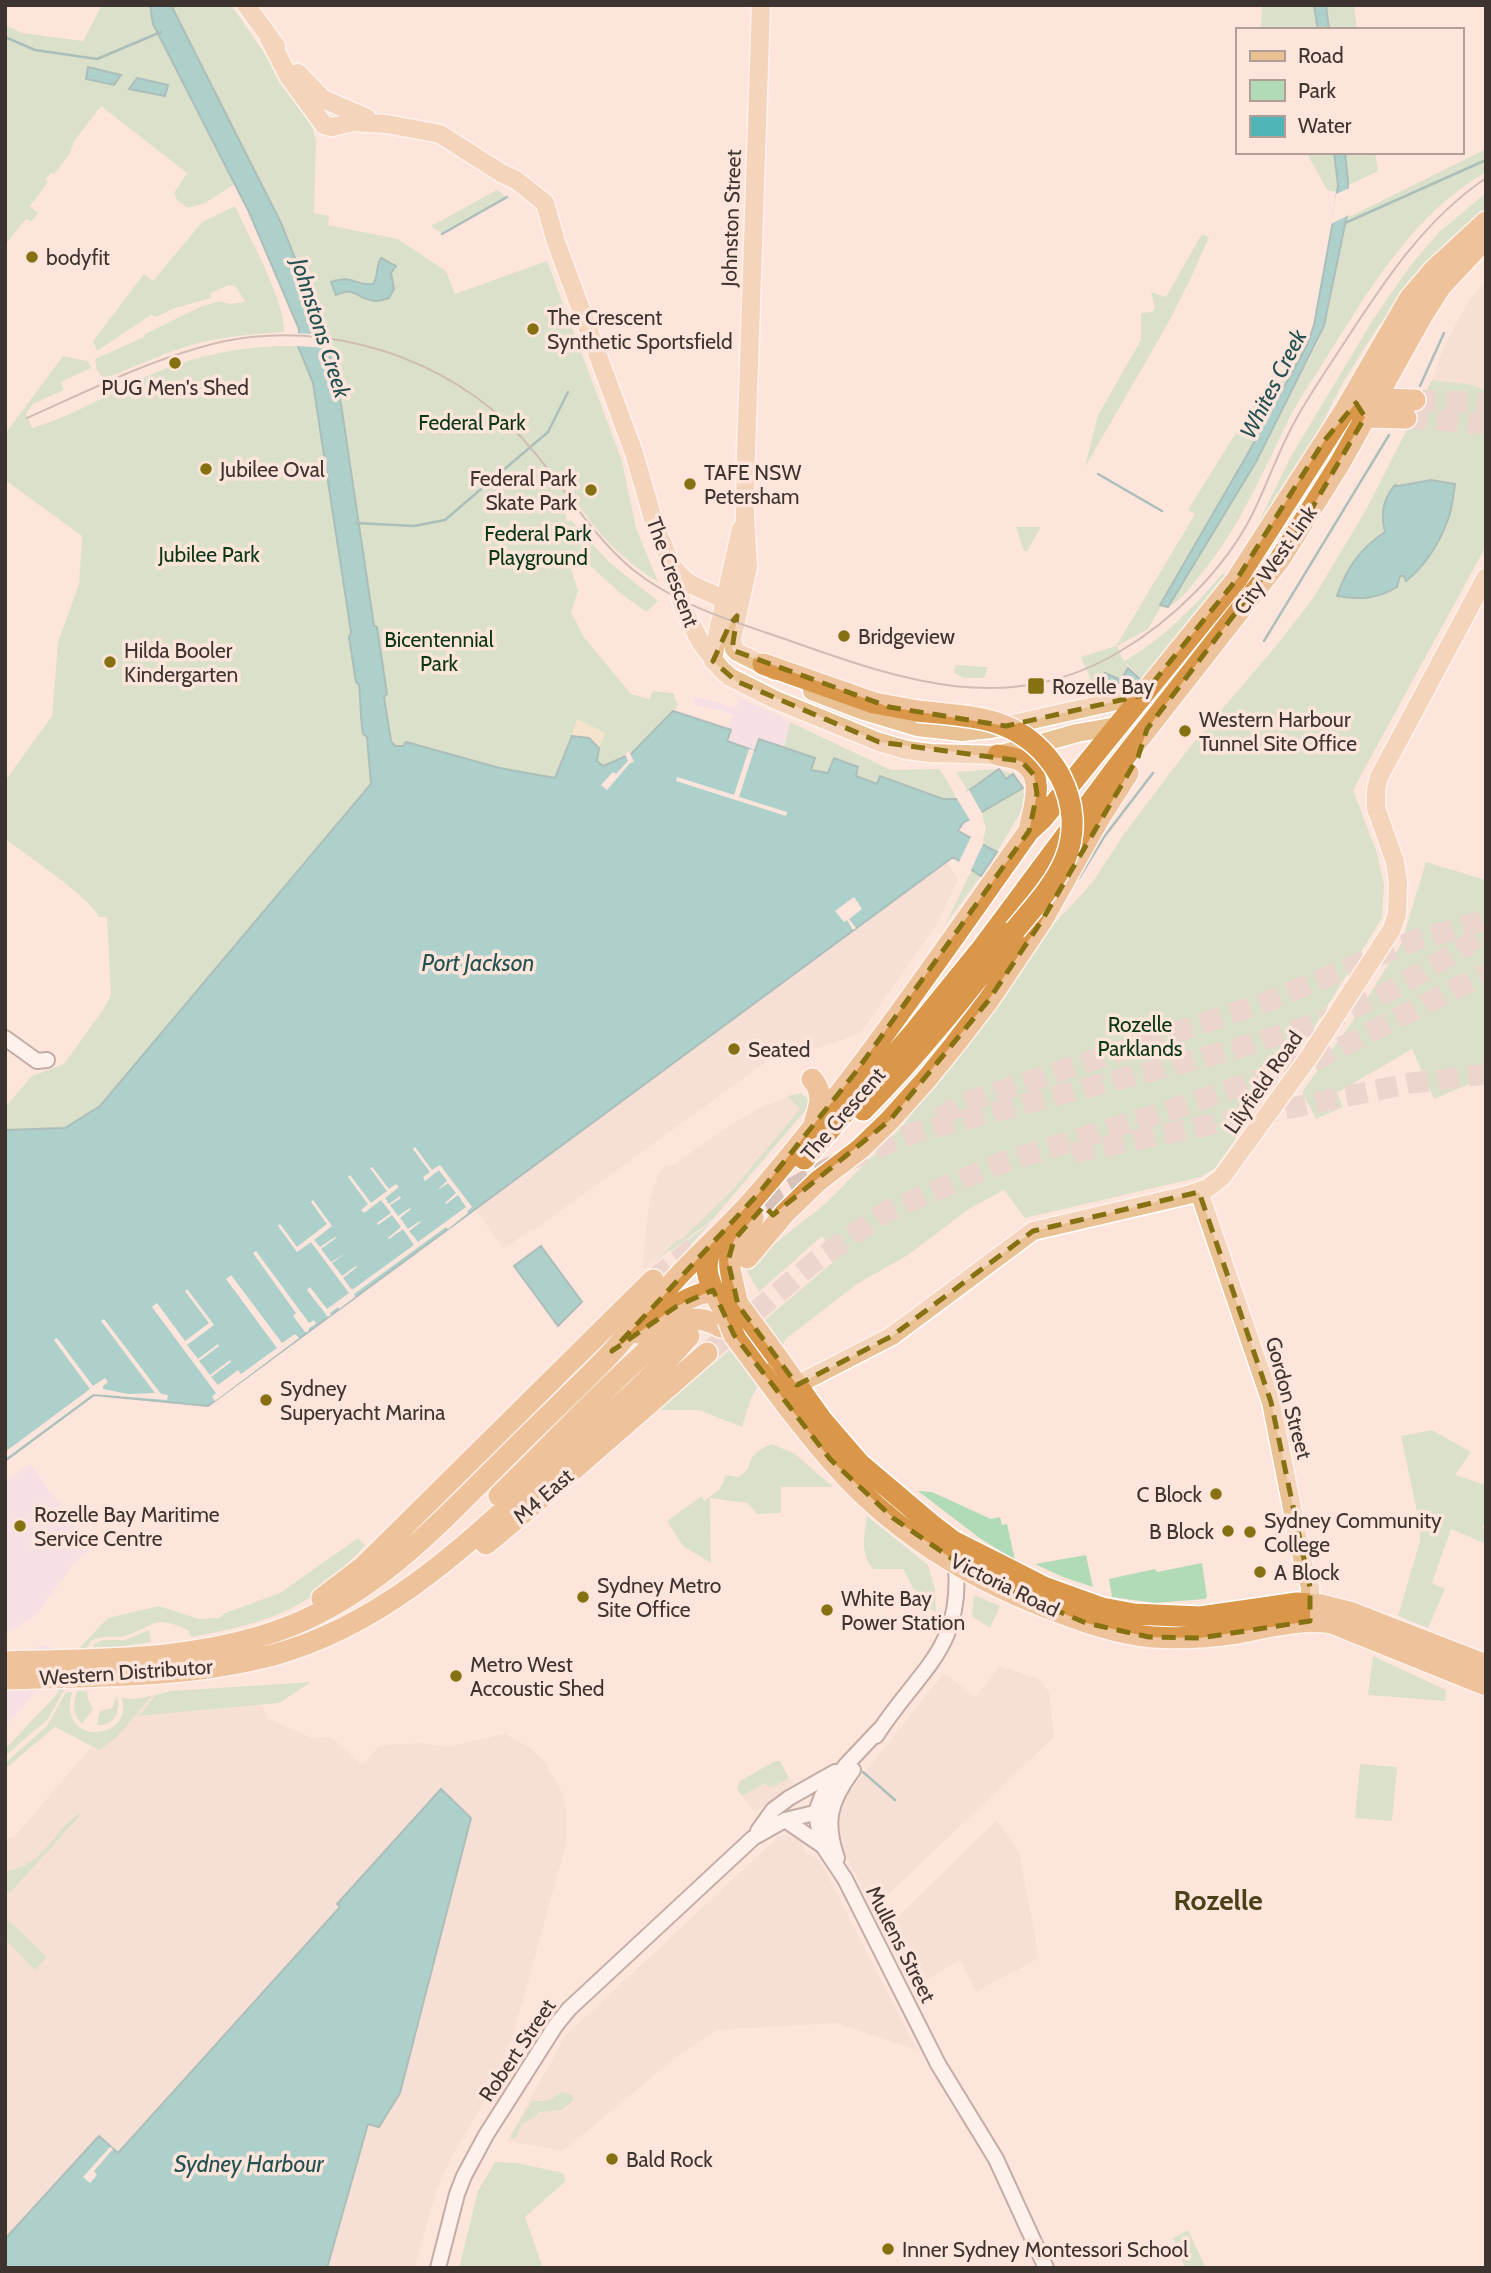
<svg xmlns="http://www.w3.org/2000/svg" width="1491" height="2273" font-family="Cabin,sans-serif">
<style>
.commercial{fill:#eddaeb}
.industrial{fill:#eed9cd}
.green{fill:#b1dab6}
.sand{fill:#ebe1bc}
.water{fill:#4fb5b7;stroke:#4a8e8e;stroke-width:2}
.pier{fill:#fee5dc}
.lines{fill:none;stroke-linecap:round;stroke-linejoin:round}
.stream{stroke:#4a8e8e;stroke-width:2.5}
.highway-tunnel{stroke:#d7c1b9;stroke-width:21;stroke-dasharray:21 10;stroke-linecap:butt}
.minor-casing{stroke:#7d675f;stroke-width:18}
.major-casing{stroke:#fff;stroke-width:21}
.highway-casing{stroke:#fff;stroke-width:24}
.minor{stroke:#fff;stroke-width:14}
.major{stroke:#e9c192;stroke-width:18}
.highway{stroke:#db9749;stroke-width:21}
.tram{stroke:#9a8982;stroke-width:2}
.highway-bridge-casing{stroke:#fff;stroke-width:24;stroke-linecap:butt}
.highway-bridge{stroke:#db9749;stroke-width:21}
.marked{fill:none;stroke:#867112;stroke-width:5;stroke-dasharray:14 9;stroke-linejoin:round}
.poi-dot{fill:#867112;stroke:#fee5dc;stroke-width:2.5}
.labels{text-anchor:middle;dominant-baseline:central;stroke-width:7;stroke-linejoin:round;paint-order:stroke}
.street-label{font-size:21px;fill:#3d332f;stroke:#fee5dc}
.poi-label{font-size:21px;fill:#3d332f;stroke:#fee5dc;text-anchor:start}
.park-label{font-size:21px;fill:#093615;stroke:#fee5dc}
.water-label{font-size:23px;font-style:italic;fill:#235051;stroke:#fee5dc}
.district-label{font-size:28px;font-weight:bold;fill:#4c4219;stroke:#fee5dc}
</style>
<rect width="100%" height="100%" fill="#fee5dc"/>
<path class="commercial" d="M695,696L736,708L739,698L787,719L790,722L783,747L759,739L755,751L727,741L731,731L727,729L733,715L715,709L693,705Z
M30,1464L92,1548L77,1560L34,1617L5,1633V1482Z
M41,1645L52,1648L54,1654L39,1688L5,1727V1678L22,1657Z"/>
<path class="industrial" d="M1486,281V391L1474,385L1432,380L1443,348L1468,302Z
M947,861L958,879L939,921L860,1034L802,1053L801,1048L795,1041L533,1231L531,1229L504,1249L475,1209Z
M788,1096L801,1109L735,1187L681,1240L678,1239L644,1269L642,1267L650,1197L659,1172L666,1166L673,1165L730,1125L758,1109Z
M1000,1666L1039,1679L1049,1692L1054,1737L875,1907L871,1906L839,1842L837,1827L843,1800L944,1673L975,1697Z
M153,1695H156L140,1716L262,1705L267,1718L312,1738L331,1737L362,1765L380,1745L423,1743L447,1747L505,1734L529,1747L545,1762L563,1794L567,1813L566,1845L513,2035L495,2083L453,2155L436,2191L415,2268H327L368,2124L400,2093L471,1818L441,1789L338,1904L340,1906L118,2153L98,2136L5,2239V1839L15,1836L92,1746L99,1750L117,1737Z
M789,1778L794,1783L755,1812L742,1796L765,1783L773,1787Z
M997,1820L1019,1852L1039,1958L976,1992L960,1960L915,1987L888,1931V1926Z
M786,1835L800,1840L807,1853L820,1860L917,2050L836,2023L717,2030L675,2058L563,2151L507,2141L565,2036L778,1837Z"/>
<path class="green" d="M102,5H150L153,24L235,184L205,203L188,208L177,200L174,193L187,173L101,106L75,140L69,155L54,174L51,173L45,180L48,182L30,206L38,213L31,222L26,219L5,245V25L22,33L83,41Z
M171,5H231L310,119L316,141L314,213L329,216L328,225L398,239L446,271L455,294L547,261L622,461L636,528L658,582C625,562 597,534 576,501L565,510L567,522L571,520L610,563L658,601L646,612L619,592L575,552L570,553V565L578,591L571,612L584,637L631,694L649,699L653,691L673,693L678,706L631,754L603,766L596,762L599,748L589,738L556,778L500,768L406,742L100,1106L65,1128L5,1130V1107L32,1076L64,1064L105,1007L111,995L107,917H99C92,899 24,853 5,839V781L52,716L58,642L79,584L82,536L5,480V434L63,356L88,361L91,368L61,382L64,390L33,404L26,414L32,428C74,416 110,392 150,375C198,354 247,345 298,346L313,383L345,589L358,522L341,404L329,350L327,327L317,313L281,223Z
M1262,5H1354L1357,30H1261Z
M1486,149V172C1416,212 1371,286 1330,352C1316,375 1300,397 1288,421C1261,475 1238,531 1198,578C1189,589 1181,600 1168,607L1256,462L1318,342L1328,313L1347,214L1351,216Z
M1306,152H1375L1378,171L1335,192L1327,190Z
M497,190L508,198L443,234L431,226Z
M1486,193V212C1427,254 1383,316 1346,378C1333,399 1324,422 1312,444C1293,478 1270,510 1249,542L1290,458L1374,318L1410,266L1439,232Z
M235,206C249,238 285,299 284,332C256,334 229,336 202,342C168,351 136,366 104,379L97,370L95,359L144,337L145,334L202,306L221,301L230,304L245,302L236,287L229,285L210,293L211,298L172,309L157,317L151,315L97,351L93,341L144,274L153,281L202,222Z
M1202,234L1209,237L1190,280L1167,325L1085,467L1098,415L1141,340V313L1152,312L1155,308L1151,292L1166,297Z
M1302,343L1307,345L1291,376L1148,629L1117,646L1124,661C1163,639 1194,607 1223,573L1227,577L1143,680L1126,663L1128,668L1121,681L1106,673L1099,684L1087,683L1090,678L1081,657L1116,646L1195,514L1188,510L1253,405L1260,409Z
M1432,380L1474,385L1486,391V546L1353,790L1377,853L1384,885L1382,918L1313,1029L1215,1168L1201,1177L1025,1218L1004,1190L969,1209L908,1255L857,1284L787,1338L751,1398L742,1427L699,1410H659L839,1257L822,1236L759,1292L748,1273L746,1266L825,1204L904,1124L1041,938L1092,883L1124,834L1189,748L1276,646L1314,597L1367,508Z
M1016,527H1041L1027,551H1024Z
M955,665L988,667L984,678H964L954,673Z
M790,722L891,770L939,769L947,780L957,799H943L880,776L877,784L856,776L858,767L834,759L828,773L811,769L784,747Z
M999,769L1013,774L1006,779L999,769L968,791L956,772Z
M1023,788L1025,805L997,852L982,844L986,828L981,812Z
M1426,862L1486,880V1077L1434,1099L1412,1049L1337,1093L1343,1107L1316,1119L1302,1092L1354,1019L1401,944Z
M972,869L981,876L945,925Z
M801,1093L809,1100L805,1111L712,1220L671,1251L669,1250L645,1271L678,1239L681,1240L735,1187L800,1109L788,1096Z
M711,1222L679,1258L672,1252H673Z
M1432,1430L1471,1452L1455,1475L1486,1485V1521L1482,1528L1486,1530V1544L1451,1529L1432,1583L1445,1589L1428,1628L1398,1616L1420,1541V1526L1401,1436Z
M772,1444L795,1454L833,1487H781V1513L757,1514L748,1503L710,1498L711,1563L683,1546L667,1521L702,1496L704,1501C715,1493 724,1489 725,1475L739,1477L748,1469C750,1455 759,1449 772,1444Z
M918,1491L932,1492L991,1519L1000,1517L1002,1525L1007,1524L1015,1560L981,1539Z
M867,1516L928,1565L935,1589L936,1612L927,1608L925,1600L913,1588L903,1569H873C860,1555 864,1534 867,1516Z
M358,1538L365,1546C348,1562 332,1581 313,1595C277,1621 233,1629 191,1637L189,1631C181,1626 172,1623 162,1622C150,1622 134,1636 119,1637C108,1638 102,1635 91,1641L48,1719L5,1756V1749L56,1695L82,1645L108,1618L159,1606L199,1619L219,1618L225,1613L280,1593Z
M1086,1555L1093,1587L1063,1577L1035,1564Z
M1202,1563L1207,1597L1205,1599L1155,1603L1112,1597L1109,1579L1155,1569L1157,1572Z
M974,1595L1000,1606L990,1628L972,1616Z
M149,1630L151,1642L118,1647H93L94,1644L103,1640H125Z
M1373,1656L1446,1690L1445,1701L1368,1695Z
M311,1682L279,1703L139,1716L156,1695L171,1691Z
M77,1691H87L88,1699L93,1709L82,1724C72,1713 73,1705 77,1691Z
M66,1692H72C56,1750 138,1739 121,1697C132,1700 141,1699 153,1695L117,1737L99,1750L55,1727L5,1769V1763L47,1726Z
M117,1696C121,1711 115,1726 97,1725L100,1711L112,1708Z
M775,1761H780L789,1778L773,1787H768L765,1783L742,1796L737,1789L740,1781Z
M1360,1764L1397,1767L1392,1821L1355,1818Z
M83,1812L10,1893L7,1891L5,1893V1872C49,1863 50,1830 83,1812Z
M5,1917L47,1957L35,1970L5,1939Z
M562,2092L572,2095L573,2101L561,2110L539,2112L535,2117L521,2125L515,2139L510,2137L532,2101H547Z
M495,2162L517,2163L563,2173L566,2181L525,2217L543,2268H459L478,2191Z
M1188,2230L1206,2268H1185L1173,2238Z"/>
<path class="sand" d="M577,719L605,733L599,748L589,738L572,736Z"/>
<path class="water" d="M150,5H171L281,223L317,313L327,327L329,350L341,404L374,626L377,627L387,694L384,697L391,741L395,746H403L406,742L500,768L555,778L572,736L589,738L599,748L597,761L603,766L631,754L673,711L731,730L727,741L755,751L759,739L815,758L811,770L828,773L834,758L858,767L856,776L877,784L880,776L943,799H957L999,769L1006,779L1013,774L1023,788L963,823L958,831L997,852L981,876L953,857L208,1406L94,1395L5,1461V1130L65,1128L100,1106L371,784L367,737L363,734C360,716 361,702 359,685L356,682L349,637L351,632L313,383L298,346L299,329L249,212L153,24Z
M1314,5H1326L1329,30H1318Z
M88,67L121,75L114,85L86,79Z
M137,78L168,85L165,96L129,89Z
M1334,152H1345L1348,181L1347,215L1324,326L1256,462L1168,607L1160,605L1247,455L1307,345L1314,325L1333,221L1338,185Z
M381,258L396,266L391,273L394,289L389,298C385,299 381,301 377,301C357,301 357,285 336,295L331,282C354,274 354,286 373,284C379,277 375,267 381,258Z
M1431,480L1455,484C1453,497 1452,511 1447,522C1439,544 1424,567 1406,581L1404,576H1400L1397,587C1377,599 1360,600 1337,596C1347,567 1360,549 1385,532C1380,514 1383,499 1395,485L1398,486Z
M1128,668L1141,680L1137,684L1111,683V686L1099,684L1105,673L1121,680Z
M541,1246L582,1302L558,1326L514,1266Z
M441,1789L471,1818L400,2093L379,2127L368,2124L327,2268H5V2239L99,2136L118,2153L340,1907L337,1904Z"/>
<path class="pier" d="M1352,187L1351,214L1331,224L1336,194Z
M295,333L331,335L333,348L295,346Z
M749,749L754,750L739,797L787,812L786,816L676,781L677,777L734,795Z
M629,751L634,762L630,763L607,790L601,785L613,772L616,774L628,761L625,754Z
M969,790L983,815L971,822L956,797Z
M972,835L984,842L970,872L958,864Z
M854,897L862,909L849,919L856,928L853,930L847,920L844,922L835,911Z
M415,1147L432,1170L440,1165L472,1207L467,1211L468,1213L448,1229L446,1227L354,1294L355,1297L339,1309L338,1307L330,1313L331,1315L328,1317L307,1290L310,1287L327,1309L349,1293L311,1242L297,1252L278,1226L280,1224L297,1247L327,1224L311,1202L313,1200L332,1226L314,1240L320,1247L335,1237L336,1238L321,1249L331,1262L346,1253L332,1263L342,1276L356,1266L357,1267L343,1278L352,1290L414,1245L403,1229L389,1239L388,1238L401,1227L392,1215L378,1225L377,1223L391,1213L381,1200L364,1213L361,1210L368,1204L348,1177L350,1175L371,1203L387,1191L370,1168L372,1167L389,1189L396,1184L399,1187L385,1198L389,1204L400,1196L401,1198L390,1205L398,1216L410,1208L411,1209L400,1218L408,1229L420,1221L421,1222L409,1231L418,1242L466,1207L458,1195L446,1204L445,1203L456,1193L448,1183L436,1191L447,1181L439,1170L425,1181L423,1177L430,1172L413,1149Z
M256,1251L309,1323L314,1320L316,1324L309,1328L308,1332H305L293,1316L296,1313L253,1253Z
M231,1275L282,1343L295,1334L299,1338L215,1401L212,1397L216,1393L152,1307L157,1303L185,1341L209,1323L185,1291L187,1289L214,1325L187,1345L198,1359L218,1344L219,1346L199,1361L210,1375L230,1360L231,1362L211,1377L218,1385L238,1370L241,1374L277,1348L226,1279Z
M104,1319L161,1394L168,1395L167,1400L93,1394L5,1459V1452L90,1389L54,1340L57,1338L93,1386L105,1378L108,1382L103,1386V1389L128,1394L155,1393L101,1321Z
M110,2147L113,2149L94,2171L97,2175L90,2183L83,2177Z"/>
<g class="lines">
<path class="stream" d="M5,37L35,50L97,59L161,32
M1345,223L1486,160
M442,234L507,197
M1420,386L1444,333
M1098,474L1162,511
M356,523L414,526L445,520L548,432L568,392
M1264,641L1389,435
M1079,878L1104,837L1153,773
M863,1772L895,1800"/>
<path class="highway-tunnel" d="M1415,400L1486,403
M1406,418L1486,424
M939,1118L964,1103L1266,1002L1416,940L1486,920
M1073,1153L1411,1083L1486,1074
M737,1219L829,1168L913,1133L1236,1049L1330,1019L1392,990L1464,947L1486,929
M653,1280L701,1242
M707,1353L813,1263L885,1212L1001,1163L1180,1107L1322,1057L1486,973"/>
<defs>
<path id="minor" d="M5,1038L37,1061L47,1060
M879,1730L846,1765L822,1796L816,1812L820,1836L823,1846L845,1879L938,2064L996,2159L1046,2268
M876,1736C919,1668 966,1649 955,1557
M785,1820L823,1846
M758,1831L773,1810L789,1798L835,1772
M837,1858C824,1821 830,1801 853,1770
M438,2268L457,2194L464,2176L486,2135L556,2025L569,2009L753,1838L785,1820L831,1809"/>
<path id="major" d="M246,5L276,46
M761,5L746,453L745,516L748,567L732,639L734,649L737,652L775,671
M269,38L288,76L324,125L332,127L353,122L387,124L440,134L501,173L516,180L545,203L556,242L634,453L655,526L669,559L684,610L701,643L721,669L730,677L776,700L879,742L907,750L930,753L998,755L1077,733L1117,726
M298,73L323,99L367,118
M675,569C692,593 713,588 732,607
M713,661L717,636L741,529
M812,691L864,711L917,727L962,732L991,729L1143,695
M1199,1192L1271,1402L1303,1564L1310,1587V1616
M797,1385L892,1336L1033,1231L1188,1195L1208,1188L1222,1177L1309,1057L1392,929L1397,914L1398,881L1395,862L1376,808V790L1379,777L1486,577"/>
<path id="highway" d="M1364,400L1375,399L1415,400
M1358,411L1365,417L1406,418
M763,664L874,703L917,711
M998,755C1005,757 1015,757 1021,761C1047,774 1033,809 1029,831
M812,1079C824,1093 820,1105 815,1121
M863,1110C919,1054 967,993 1015,930
M804,1159L911,1036L983,947L1117,767L1280,559L1340,463L1422,316L1441,286L1485,239
M715,1243C700,1266 709,1282 720,1304
M747,1258L785,1213L818,1181L860,1149L890,1120L925,1081L955,1044L988,1001L1041,922L1100,817L1128,773
M738,1305C728,1259 721,1256 753,1218
M638,1333C656,1320 689,1292 712,1292C723,1292 735,1301 741,1308
M734,1335C769,1382 807,1435 846,1477C901,1535 971,1578 1045,1607C1079,1620 1116,1634 1153,1637C1181,1639 1209,1637 1237,1633C1269,1627 1300,1618 1332,1623L1486,1685
M777,1357L822,1420L860,1464L932,1525L953,1541L1044,1587L1102,1608L1134,1614L1200,1617L1297,1603L1321,1605L1352,1613L1486,1665
M499,1496C545,1451 590,1403 638,1359C652,1346 667,1329 685,1322C698,1316 709,1321 721,1327
M486,1544L528,1509L707,1353
M322,1598L364,1566L653,1280
M5,1662C101,1659 202,1662 293,1625C385,1587 450,1512 519,1444C550,1413 583,1383 613,1351C636,1325 658,1298 682,1272C707,1246 735,1221 759,1193C857,1079 942,953 1029,831L1043,818L1237,579L1344,412L1410,298L1434,270L1486,222
M5,1679C95,1676 186,1678 273,1655C387,1624 470,1541 555,1464C601,1422 648,1383 689,1336"/>
</defs>
<use href="#minor" class="minor-casing"/>
<use href="#major" class="major-casing"/>
<use href="#highway" class="highway-casing"/>
<use href="#minor" class="minor"/>
<use href="#major" class="major"/>
<use href="#highway" class="highway"/>
<path class="tram" d="M27,418C83,393 139,365 198,348C304,316 427,347 507,423C554,467 582,527 632,569C677,605 729,620 782,638C896,678 1004,720 1119,652C1172,621 1224,570 1252,515C1267,485 1278,452 1294,423C1310,393 1330,365 1348,337C1387,277 1426,219 1486,178"/>
<defs>
<path id="highway-bridge" d="M917,711C943,714 972,715 997,723C1053,741 1088,804 1065,860C1054,886 1033,908 1015,930
M741,1308L777,1357
M728,1320L734,1335"/>
</defs>
<use href="#highway-bridge" class="highway-bridge-casing"/>
<use href="#highway-bridge" class="highway-bridge"/>
</g>
<path d="M0 0H1491V2273H0ZM1356,403L1365,417L1301,527L1147,729L1138,757L1041,922L988,1001L890,1120L773,1215L764,1206L734,1240L728,1261L738,1305L797,1385L892,1336L1033,1231L1199,1192L1271,1402L1310,1587V1621L1200,1638L1149,1637L1086,1623L980,1578L893,1518L830,1459L734,1335L713,1290L677,1306L612,1351L759,1193L855,1073L1029,831L1037,794L1034,775L1021,761L879,742L736,681L713,661L730,624L737,616L732,650L889,707L1006,726L1143,695L1237,579L1324,441Z" fill="#fee5dc" fill-opacity=".55" fill-rule="evenodd"/>
<path class="marked" d="M1356,403L1365,417L1301,527L1147,729L1138,757L1041,922L988,1001L890,1120L773,1215L764,1206L734,1240L728,1261L738,1305L797,1385L892,1336L1033,1231L1199,1192L1271,1402L1310,1587V1621L1200,1638L1149,1637L1086,1623L980,1578L893,1518L830,1459L734,1335L713,1290L677,1306L612,1351L759,1193L855,1073L1029,831L1037,794L1034,775L1021,761L879,742L736,681L713,661L730,624L737,616L732,650L889,707L1006,726L1143,695L1237,579L1324,441Z"/>
<g class="poi-dot">
<circle cx="32" cy="257" r="7"/>
<circle cx="533" cy="329" r="7"/>
<circle cx="175" cy="363" r="7"/>
<circle cx="206" cy="469" r="7"/>
<circle cx="690" cy="484" r="7"/>
<circle cx="591" cy="490" r="7"/>
<circle cx="844" cy="636" r="7"/>
<circle cx="110" cy="662" r="7"/>
<rect x="1027" y="677" width="18" height="18" rx="3.5"/>
<circle cx="1185" cy="731" r="7"/>
<circle cx="734" cy="1049" r="7"/>
<circle cx="266" cy="1400" r="7"/>
<circle cx="1216" cy="1494" r="7"/>
<circle cx="20" cy="1526" r="7"/>
<circle cx="1228" cy="1531" r="7"/>
<circle cx="1250" cy="1532" r="7"/>
<circle cx="1260" cy="1572" r="7"/>
<circle cx="583" cy="1597" r="7"/>
<circle cx="827" cy="1610" r="7"/>
<circle cx="456" cy="1676" r="7"/>
<circle cx="612" cy="2159" r="7"/>
<circle cx="888" cy="2249" r="7"/>
</g>
<g class="labels">
<g class="street-label">
<text transform="translate(731 218) rotate(-88)">Johnston Street</text>
<text transform="translate(1275 560) rotate(-55)">City West Link</text>
<text transform="translate(673 572) rotate(70)">The Crescent</text>
<text transform="translate(1263 1082) rotate(-55)">Lilyfield Road</text>
<text transform="translate(843 1114) rotate(-49)">The Crescent</text>
<text transform="translate(1289 1398) rotate(75)">Gordon Street</text>
<text transform="translate(543 1496) rotate(-41)">M4 East</text>
<text transform="translate(1005 1585) rotate(26)">Victoria Road</text>
<text transform="translate(126 1672) rotate(-4)">Western Distributor</text>
<text transform="translate(901 1944) rotate(63)">Mullens Street</text>
<text transform="translate(517 2050) rotate(-56)">Robert Street</text>
</g>
<g class="poi-label">
<text x="46" y="257">bodyfit</text>
<text x="547" y="317">The Crescent<tspan x="547" dy="24">Synthetic Sportsfield</tspan></text>
<text x="175" y="387" text-anchor="middle">PUG Men's Shed</text>
<text x="220" y="469">Jubilee Oval</text>
<text x="704" y="472">TAFE NSW<tspan x="704" dy="24">Petersham</tspan></text>
<text x="577" y="478" text-anchor="end">Federal Park<tspan x="577" dy="24">Skate Park</tspan></text>
<text x="858" y="636">Bridgeview</text>
<text x="124" y="650">Hilda Booler<tspan x="124" dy="24">Kindergarten</tspan></text>
<text x="1052" y="686">Rozelle Bay</text>
<text x="1199" y="719">Western Harbour<tspan x="1199" dy="24">Tunnel Site Office</tspan></text>
<text x="748" y="1049">Seated</text>
<text x="280" y="1388">Sydney<tspan x="280" dy="24">Superyacht Marina</tspan></text>
<text x="1202" y="1494" text-anchor="end">C Block</text>
<text x="34" y="1514">Rozelle Bay Maritime<tspan x="34" dy="24">Service Centre</tspan></text>
<text x="1264" y="1520">Sydney Community<tspan x="1264" dy="24">College</tspan></text>
<text x="1214" y="1531" text-anchor="end">B Block</text>
<text x="1274" y="1572">A Block</text>
<text x="597" y="1585">Sydney Metro<tspan x="597" dy="24">Site Office</tspan></text>
<text x="841" y="1598">White Bay<tspan x="841" dy="24">Power Station</tspan></text>
<text x="470" y="1664">Metro West<tspan x="470" dy="24">Accoustic Shed</tspan></text>
<text x="626" y="2159">Bald Rock</text>
<text x="902" y="2249">Inner Sydney Montessori School</text>
</g>
<g class="park-label">
<text x="472" y="422">Federal Park</text>
<text x="538" y="533">Federal Park<tspan x="538" dy="24">Playground</tspan></text>
<text x="209" y="554">Jubilee Park</text>
<text x="439" y="639">Bicentennial<tspan x="439" dy="24">Park</tspan></text>
<text x="1140" y="1024">Rozelle<tspan x="1140" dy="24">Parklands</tspan></text>
</g>
<g class="water-label">
<text transform="translate(321 328) rotate(72)">Johnstons Creek</text>
<text transform="translate(1273 384) rotate(-63)">Whites Creek</text>
<text x="478" y="963">Port Jackson</text>
<text x="249" y="2164">Sydney Harbour</text>
</g>
<g class="district-label">
<text x="1218" y="1900">Rozelle</text>
</g>
</g>
<rect width="1491" height="2273" fill="none" stroke="#3d332f" stroke-width="14"/>
<rect x="1236" y="28" width="228" height="126" fill="#fee5dc" stroke="#b19e97" stroke-width="2"/>
<rect x="1250" y="51" width="35" height="10" fill="#e9c192" stroke="#b19e97" stroke-width="2"/>
<text x="1298" y="63" font-size="21" fill="#3d332f">Road</text>
<rect x="1250" y="80" width="35" height="21" fill="#b1dab6" stroke="#b19e97" stroke-width="2"/>
<text x="1298" y="98" font-size="21" fill="#3d332f">Park</text>
<rect x="1250" y="116" width="35" height="21" fill="#4fb5b7" stroke="#b19e97" stroke-width="2"/>
<text x="1298" y="133" font-size="21" fill="#3d332f">Water</text>
</svg>
